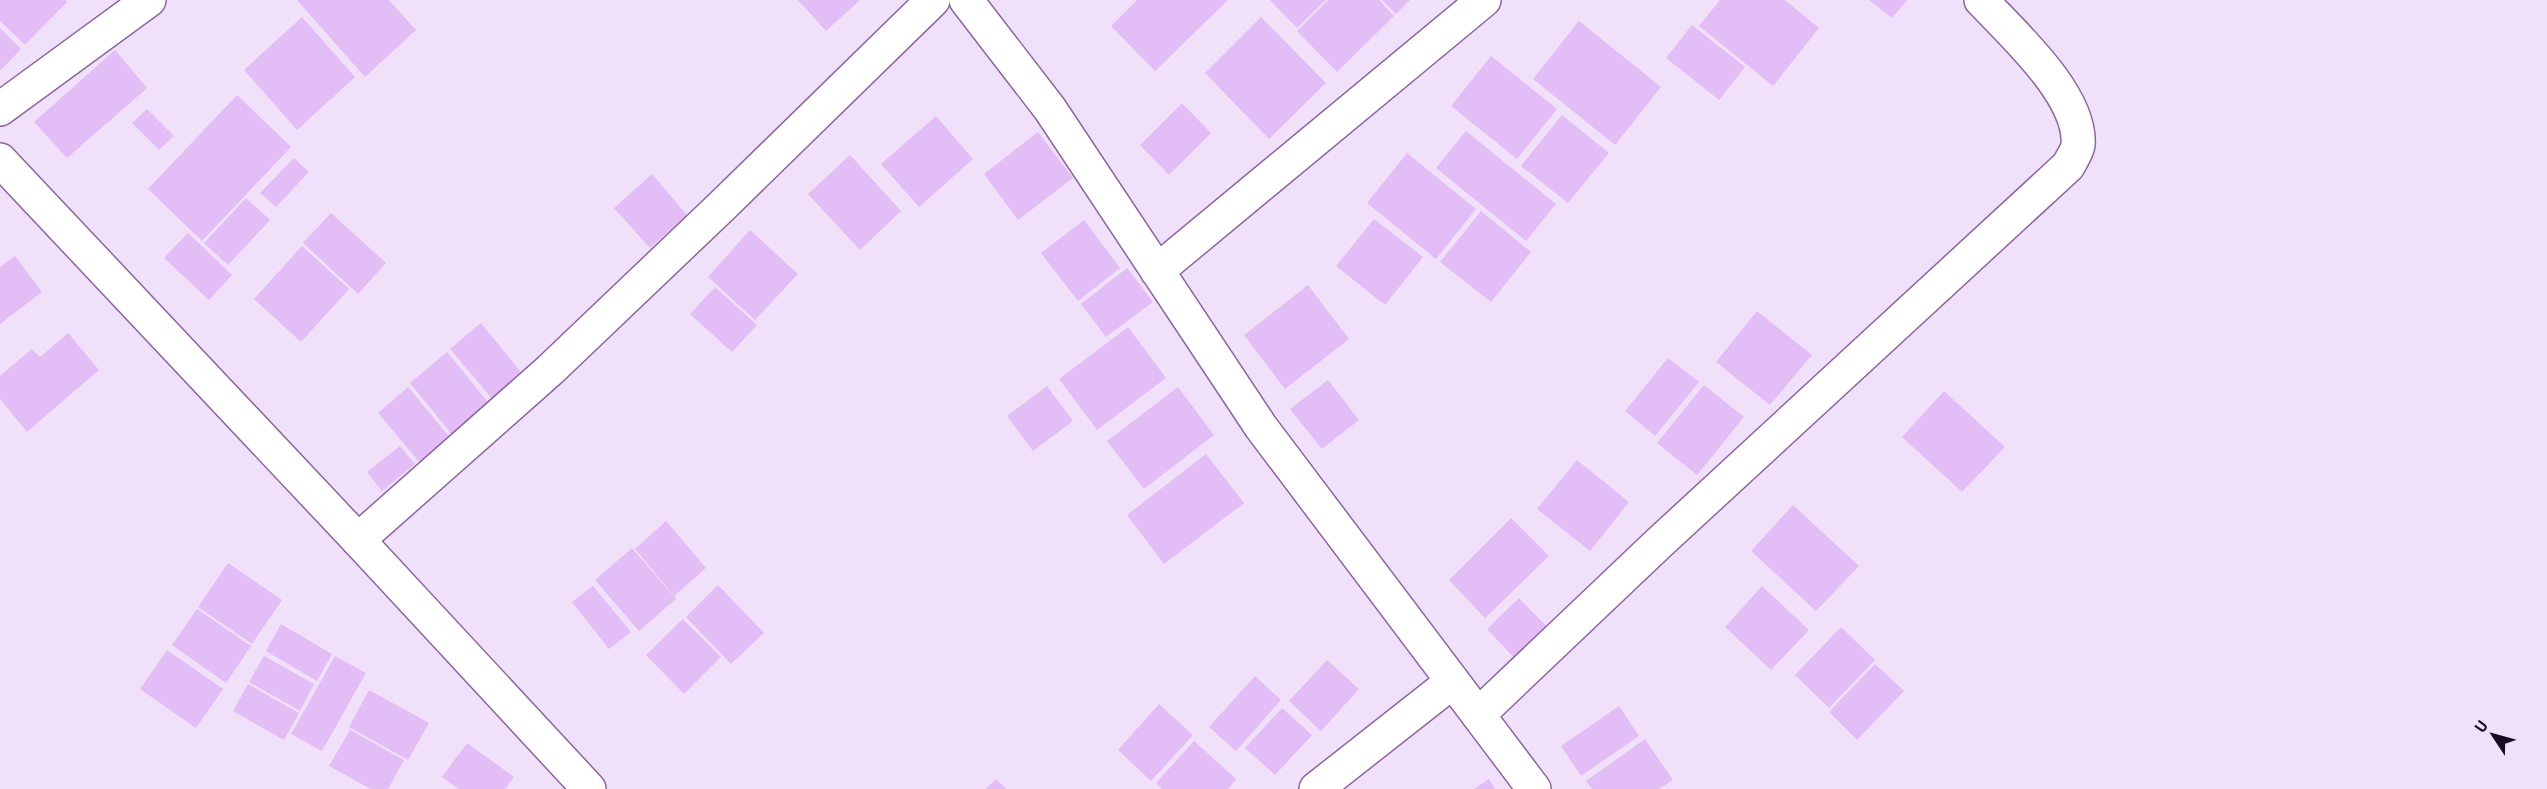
<svg xmlns="http://www.w3.org/2000/svg" width="2547" height="789" font-family="'PT Sans',sans-serif">
<style>
.building{fill:#e3bdf5}
.lines{fill:none;stroke-linecap:round;stroke-linejoin:round}
.minor-casing{stroke:#8d659f;stroke-width:36}
.secondary-casing{stroke:#8d659f;stroke-width:36}
.minor{stroke:#fff;stroke-width:33}
.secondary{stroke:#fff;stroke-width:33}
</style>
<rect width="100%" height="100%" fill="#f1e0f9"/>
<path class="building" d="M0,0H65L67,2L25,45L0,21Z
M297,0H389L416,30L365,77Z
M798,0H860L826,31Z
M1137,0H1228L1155,71L1111,26Z
M1270,0H1326L1297,28Z
M1328,0H1379L1394,16L1337,72L1297,31Z
M1382,0H1410L1396,14Z
M1720,0H1785L1819,28L1773,86L1699,26Z
M1869,0H1907L1892,18Z
M302,17L355,77L297,130L244,70Z
M1261,17L1326,83L1269,139L1205,73Z
M1579,21L1661,87L1615,145L1533,79Z
M1692,25L1745,67L1719,100L1666,58Z
M0,28L21,49L0,71Z
M115,50L147,88L67,158L34,122Z
M1491,56L1557,109L1517,159L1451,106Z
M237,95L291,147L202,241L148,189Z
M1182,103L1211,133L1169,175L1140,145Z
M147,109L174,136L159,150L132,123Z
M1562,115L1609,153L1568,203L1521,166Z
M936,116L973,159L919,207L881,164Z
M1466,131L1556,204L1526,241L1436,168Z
M1038,132L1073,178L1018,220L984,174Z
M1407,153L1476,209L1436,259L1367,203Z
M850,155L901,211L860,250L808,194Z
M294,158L309,172L276,207L260,193Z
M652,174L687,215L650,248L614,208Z
M246,198L270,220L228,265L204,243Z
M1481,211L1531,252L1491,302L1440,262Z
M331,213L386,263L358,294L303,243Z
M1374,219L1423,257L1385,305L1336,266Z
M1084,220L1120,268L1078,301L1041,253Z
M750,230L798,274L755,320L708,277Z
M188,233L232,275L209,300L164,258Z
M302,246L349,289L301,342L254,299Z
M15,256L42,292L0,324V267Z
M1127,268L1153,302L1106,337L1081,304Z
M1308,285L1349,339L1285,389L1244,335Z
M715,287L757,325L732,352L690,314Z
M1757,311L1812,355L1770,405L1716,362Z
M481,323L524,376L494,401L450,349Z
M1128,327L1166,378L1097,430L1059,379Z
M68,333L99,370L27,432L0,399V376L32,349L40,357Z
M447,352L492,407L454,437L410,383Z
M1668,358L1699,382L1655,436L1625,411Z
M1328,380L1359,420L1322,449L1290,409Z
M1704,385L1744,417L1697,475L1657,443Z
M1047,386L1073,421L1033,451L1007,416Z
M408,387L451,439L421,464L378,413Z
M1178,387L1214,435L1144,489L1107,441Z
M1944,391L2005,447L1962,492L1902,437Z
M400,446L415,464L382,491L367,472Z
M1206,454L1244,503L1164,564L1127,515Z
M1577,460L1629,502L1590,551L1537,509Z
M1793,505L1859,566L1816,611L1751,551Z
M1511,518L1549,556L1485,618L1449,580Z
M666,521L706,568L674,596L635,549Z
M632,548L676,599L639,631L595,580Z
M228,563L282,600L252,644L198,607Z
M718,585L764,633L731,664L686,617Z
M593,586L631,632L609,649L572,602Z
M1762,586L1809,630L1771,670L1725,627Z
M1519,598L1553,633L1520,664L1487,629Z
M197,609L251,646L226,683L172,645Z
M683,619L721,657L684,694L646,655Z
M281,624L332,654L317,681L266,651Z
M1841,627L1875,660L1829,708L1795,675Z
M167,650L223,689L196,728L140,689Z
M264,656L314,684L300,711L249,682Z
M335,656L366,673L322,751L291,734Z
M1327,660L1359,689L1321,731L1289,701Z
M1875,664L1904,691L1857,740L1829,712Z
M1255,676L1281,700L1236,751L1209,727Z
M248,684L299,713L284,740L233,711Z
M369,690L429,723L408,760L349,727Z
M1159,704L1193,735L1151,781L1118,750Z
M1619,706L1639,736L1581,776L1561,746Z
M1282,708L1312,735L1275,775L1245,748Z
M350,730L404,760L388,789H371L329,766Z
M1645,739L1673,780L1659,789H1592L1586,781Z
M1194,741L1236,779L1228,789H1162L1156,783Z
M467,743L514,777L505,789H459L442,777Z
M996,779L1006,789H986Z
M1489,779L1495,789H1474Z"/>
<g class="lines">
<defs>
<path id="minor" d="M966,0L1050,109L1261,427L1534,789
M0,109L149,0
M1157,271L1484,0
M358,540L550,370L722,206L933,0
M1478,715L1659,543L2068,166C2071,160 2077,152 2078,145C2082,96 2013,34 1981,0
M1316,789L1452,682"/>
<path id="secondary" d="M0,160L358,540L589,789"/>
</defs>
<use href="#minor" class="minor-casing"/>
<use href="#secondary" class="secondary-casing"/>
<use href="#minor" class="minor"/>
<use href="#secondary" class="secondary"/>
</g>
<g transform="translate(2493 735) rotate(306)" stroke="#f1e0f9" stroke-width="4.5" paint-order="stroke">
<path d="M0-4.5L10 22L0 15L-10 22Z" fill="#1b0b22"/>
<text y="-9" font-size="16" font-weight="bold" text-anchor="middle" fill="#1b0b22">U</text>
</g>
</svg>
